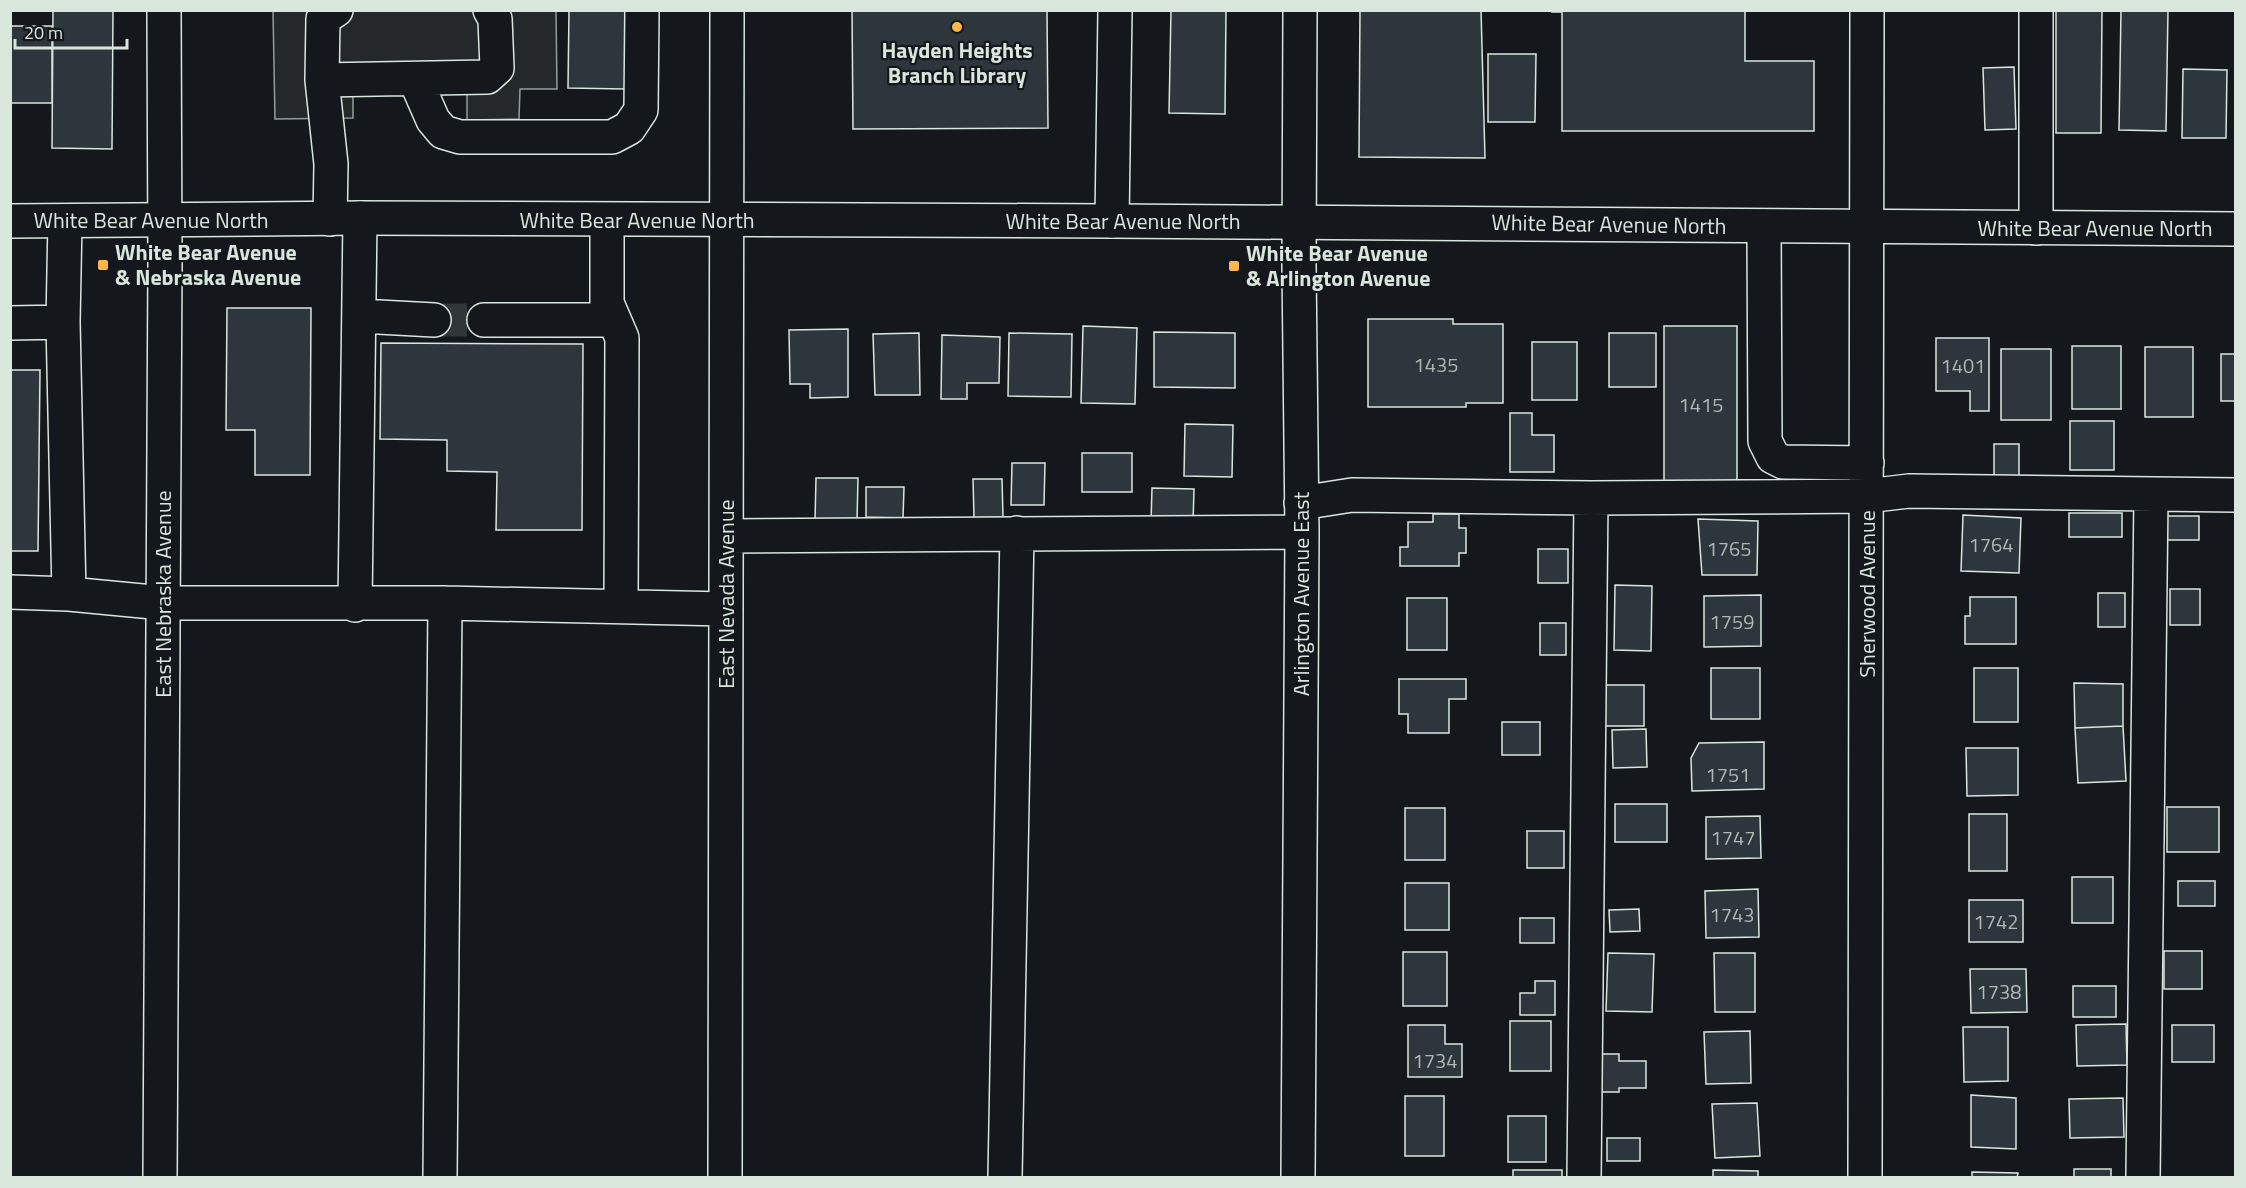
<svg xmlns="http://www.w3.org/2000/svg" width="2246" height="1188" font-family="'Titillium Web',sans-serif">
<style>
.parking{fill:#24282b;stroke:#939e99;stroke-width:1.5}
.building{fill:#2c363c;stroke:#d8e6dc;stroke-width:1.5}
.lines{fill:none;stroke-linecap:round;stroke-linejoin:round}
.minor-tunnel{stroke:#313739;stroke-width:33;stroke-dasharray:33 16;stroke-linecap:butt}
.minor-casing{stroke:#d8e6dc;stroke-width:36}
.major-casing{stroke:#d8e6dc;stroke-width:36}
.minor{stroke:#14181c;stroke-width:33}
.major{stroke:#14181c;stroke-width:33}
.poi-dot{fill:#ffb74d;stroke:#14181c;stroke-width:2}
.labels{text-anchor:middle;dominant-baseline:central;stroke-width:4.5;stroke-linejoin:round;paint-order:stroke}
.number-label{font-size:20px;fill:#adbab4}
.poi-label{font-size:22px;font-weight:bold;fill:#d8e6dc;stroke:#14181c;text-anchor:start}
.street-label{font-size:22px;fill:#d8e6dc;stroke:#14181c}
</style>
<rect width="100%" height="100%" fill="#14181c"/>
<path class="parking" d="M273,11H556L557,89H520L519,119L467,120V89L353,90V118L275,119Z"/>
<path class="building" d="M53,10H113L112,149L52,148Z
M569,10H626L625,89L568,88Z
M852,10H1047L1048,128L853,129Z
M1171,10H1226L1225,114L1169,113Z
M1360,10H1481L1485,158L1359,157Z
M1552,10H1745V61H1814V131H1562V12H1552Z
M2056,10H2102L2101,133H2056Z
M2121,10H2168L2166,131L2119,130Z
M10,26H52V103H10Z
M1488,54H1536L1535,122H1488Z
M2014,67L2016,129L1985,130L1983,68Z
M2183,69L2227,70L2226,138H2182Z
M227,308H311L310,475H255V430H226Z
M1368,319H1453V324H1503V403H1466V407H1368Z
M1083,326L1137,328L1135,404L1081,403Z
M1664,326H1737V482H1664Z
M848,329V397L810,398V384H790L789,330Z
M1154,332L1235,333V388L1154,387Z
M919,333L920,395H875L873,334Z
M1009,333L1072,334L1071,397L1008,396Z
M1609,333H1656V387H1609Z
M942,335L1000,337L999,383H967V399H941Z
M1936,338H1989V411H1970V391H1936Z
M1532,342H1577V400H1532Z
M381,343L583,344L582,530H496L497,472L447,471V440L380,439Z
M2072,346H2121V409H2072Z
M2145,347H2193V417H2145Z
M2001,349H2051V420H2001Z
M2221,354H2236V401H2221Z
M10,370H40L38,551H10Z
M1510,413H1532V435H1554V472H1510Z
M2070,421H2114V470H2070Z
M1185,424L1233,425L1232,477L1184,476Z
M1994,444H2019V477H1994Z
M1082,453H1132V492H1082Z
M1012,463H1045L1044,505H1011Z
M816,478H858L857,522H815Z
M973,479H1002L1003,517L974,518Z
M866,487H904L903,518L866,517Z
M1152,488L1194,489L1193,523H1151Z
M2069,513H2122V537H2069Z
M1433,514H1459V528H1466V553H1459V566H1400V547H1408V522H1433Z
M1963,515L2021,518L2019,573L1961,571Z
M2165,516H2199V540H2165Z
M1698,519L1758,521L1757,575H1702Z
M1538,549H1568V583H1538Z
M1615,585L1652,586L1651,651L1614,650Z
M2170,589H2200V625H2170Z
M2098,593H2125V627H2098Z
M1761,595V646L1704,647V596Z
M1970,597H2016V644H1965V616H1970Z
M1407,598H1447V650H1407Z
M1540,623H1566V655H1540Z
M1711,668H1760V719H1711Z
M1974,668H2018V722H1974Z
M1399,679H1466V699H1449V733H1408V714H1399Z
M2074,683L2123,684V726L2075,728Z
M1602,685H1644V726H1602Z
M1502,722H1540V755H1502Z
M2123,726L2126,781L2078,783L2075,728Z
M1646,729L1647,767L1613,768L1612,730Z
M1764,742V789L1692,791L1691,758L1699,743Z
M1966,748H2018V795L1967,796Z
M1615,804H1667V842H1615Z
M2167,807H2219V852H2167Z
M1405,808H1445V860H1405Z
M1969,814H2007V871H1969Z
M1760,816L1761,858L1706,859V817Z
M1527,831H1564V868H1527Z
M2072,877H2113V923H2072Z
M2178,881H2215V906H2178Z
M1405,883H1449V930H1405Z
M1758,889L1759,937L1706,938L1705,891Z
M1969,900H2023V942H1969Z
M1639,909L1640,931L1610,932L1609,910Z
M1520,918H1554V943H1520Z
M2164,951H2202V989H2164Z
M1403,952H1447V1006H1403Z
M1608,953L1654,954L1652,1012L1606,1011Z
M1714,953H1755V1012H1715Z
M1970,969H2026L2027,1012L1971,1013Z
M1535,981H1555V1015H1520V993H1535Z
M2073,986H2116V1017H2073Z
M1510,1021H1551V1071H1510Z
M2126,1024L2127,1065L2077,1066L2076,1025Z
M1408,1025H1445V1044H1462V1077H1408Z
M2172,1025H2214V1062H2172Z
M1963,1027H2008V1081L1964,1082Z
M1750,1031L1751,1083L1706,1084L1704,1032Z
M1598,1054H1619V1061H1646V1088H1619V1092H1598Z
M1971,1095L2016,1098V1149L1971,1147Z
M1405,1096H1444V1156H1405Z
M2123,1098L2124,1137L2070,1138L2069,1099Z
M1757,1103L1760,1156L1715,1158L1712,1104Z
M1508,1116H1546V1162H1508Z
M1607,1138H1640V1161H1607Z
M2074,1169H2111V1178H2074Z
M1513,1170H1562V1178H1513Z
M1713,1170L1758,1171V1178H1713Z
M1972,1172L2018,1173L2017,1178H1972Z"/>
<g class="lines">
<path class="minor-tunnel" d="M434,320H484"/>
<defs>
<path id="minor" d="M2036,10V228
M415,79L433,120L443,132L460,137H612L629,128L641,110L642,10
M322,80L487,77L497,68L495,19L490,10
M330,219L331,164L322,80L323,19L336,10
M607,220V303L622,338L621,606
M65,221L63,322L69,594
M1112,221L1115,10
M1764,226L1765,441L1773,457L1783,462L1867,463
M360,316L434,320
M484,320H614
M10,323L63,322
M1301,503L1352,495L1591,498L1867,496L1909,491L2236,495
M727,536L1302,532
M10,592L69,594L163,603H445L726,609
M355,605L360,218
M160,1178L165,261L164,10
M440,1178L445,603
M725,1178L727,10
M1005,1178L1017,533
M1298,1178L1302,532L1299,266L1300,10
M1584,1178L1591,498
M1865,1178L1867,10
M2143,1178L2151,495"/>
<path id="major" d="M10,221L360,218L1112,221L2236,229"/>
</defs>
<use href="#minor" class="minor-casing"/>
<use href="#major" class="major-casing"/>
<use href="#minor" class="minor"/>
<use href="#major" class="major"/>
</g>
<g class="poi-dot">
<circle cx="957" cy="27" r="6"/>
<rect x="97" y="259" width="12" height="12" rx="3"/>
<rect x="1228" y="260" width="12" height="12" rx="3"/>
</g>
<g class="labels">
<g class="number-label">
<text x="1436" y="364">1435</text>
<text x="1963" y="365">1401</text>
<text x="1701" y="404">1415</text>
<text x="1991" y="544">1764</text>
<text x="1729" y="548">1765</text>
<text x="1732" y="621">1759</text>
<text x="1728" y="774">1751</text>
<text x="1733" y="837">1747</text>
<text x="1732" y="914">1743</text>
<text x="1996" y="921">1742</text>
<text x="1999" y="991">1738</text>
<text x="1435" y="1060">1734</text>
</g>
<g class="poi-label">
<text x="957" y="50" text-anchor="middle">Hayden Heights<tspan x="957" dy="25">Branch Library</tspan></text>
<text x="115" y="252">White Bear Avenue<tspan x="115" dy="25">&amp; Nebraska Avenue</tspan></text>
<text x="1246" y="253">White Bear Avenue<tspan x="1246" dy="25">&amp; Arlington Avenue</tspan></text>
</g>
<g class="street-label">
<text x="151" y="220">White Bear Avenue North</text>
<text x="637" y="220">White Bear Avenue North</text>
<text x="1123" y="221">White Bear Avenue North</text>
<text transform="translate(1609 224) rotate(1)">White Bear Avenue North</text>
<text x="2095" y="228">White Bear Avenue North</text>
<text transform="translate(163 594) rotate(-90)">East Nebraska Avenue</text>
<text transform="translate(726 594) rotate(-90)">East Nevada Avenue</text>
<text transform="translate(1301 594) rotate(-90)">Arlington Avenue East</text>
<text transform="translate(1867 594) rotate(-90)">Sherwood Avenue</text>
</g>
</g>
<rect width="2246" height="1188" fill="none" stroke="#d8e6dc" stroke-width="24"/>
<path d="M15 39v9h112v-9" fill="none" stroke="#d8e6dc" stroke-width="3"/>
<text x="24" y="39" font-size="18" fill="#d8e6dc" stroke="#14181c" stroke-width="4.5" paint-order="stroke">20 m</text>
</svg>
